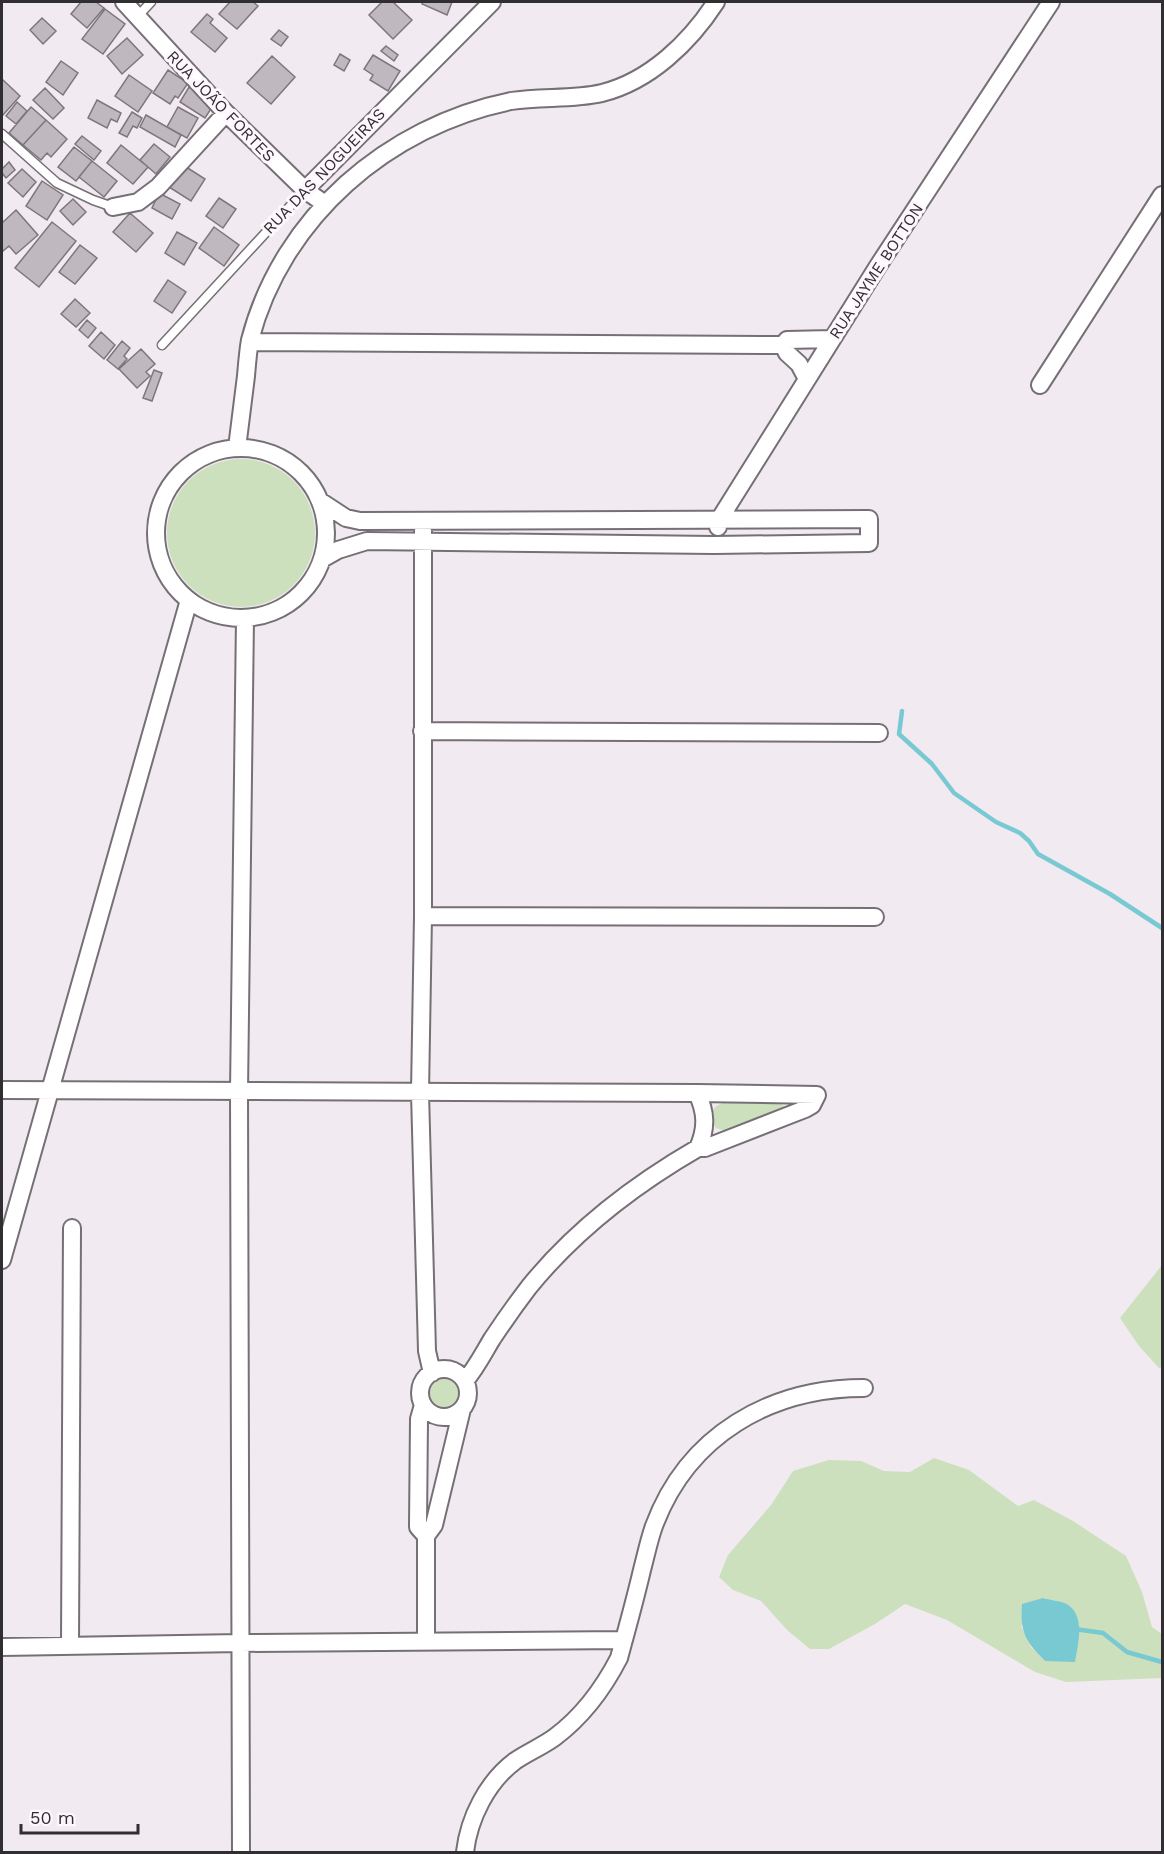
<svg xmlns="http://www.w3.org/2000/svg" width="1164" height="1854" font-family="'Work Sans',sans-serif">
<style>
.green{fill:#cde0bd;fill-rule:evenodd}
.water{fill:#78c9d1}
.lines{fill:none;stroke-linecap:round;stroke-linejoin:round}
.stream{stroke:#78c9d1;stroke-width:4.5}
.building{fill:#c0b8bf;stroke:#7d767c;stroke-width:1.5}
.lane-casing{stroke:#766f75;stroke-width:11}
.street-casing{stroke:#766f75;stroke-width:20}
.lane{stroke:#fff;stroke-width:8}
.street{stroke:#fff;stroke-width:16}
.labels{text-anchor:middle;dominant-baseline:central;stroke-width:6;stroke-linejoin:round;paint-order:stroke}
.street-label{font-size:16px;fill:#312e31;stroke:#fef7fd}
</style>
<rect width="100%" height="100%" fill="#f2eaf1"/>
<path class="green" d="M167 533a74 74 0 1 1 148 0a74 74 0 1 1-148 0Z
M723,1103L780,1104L784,1106L782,1110L725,1131L716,1128L711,1121C712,1111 713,1106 723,1103Z
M1162,1265V1367L1159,1368L1139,1346L1120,1318Z
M430 1393a14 14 0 1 1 28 0a14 14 0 1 1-28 0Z
M934,1458L969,1470L1018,1506L1034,1500L1073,1521L1126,1556L1142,1592L1152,1627L1162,1634V1678L1066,1682L1035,1672L947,1620L905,1604L875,1624L829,1649H810L787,1630L761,1601L733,1590L719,1577L728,1555L771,1505L793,1471L829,1460L861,1461L884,1471L910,1472ZM1043,1598C1050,1600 1061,1601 1067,1604C1081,1613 1079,1631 1078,1645L1045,1661L1031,1647L1021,1626Z"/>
<path class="water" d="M1043,1598C1050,1600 1061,1601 1067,1604C1086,1616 1078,1645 1075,1662L1045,1661C1025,1641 1020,1632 1022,1604Z"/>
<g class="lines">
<path class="stream" d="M902,711L899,734L932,764L954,793L996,822L1020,833L1029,841L1038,854L1110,894L1162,928
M1075,1629L1103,1633L1127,1652L1162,1662"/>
</g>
<path class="building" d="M81,2H96L104,8L87,28L71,14Z
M230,2H253L258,6L237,29L219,14Z
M382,2H393L412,20L393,39L369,15Z
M423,2H452L447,15L422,4Z
M105,9L125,24L103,54L82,39Z
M207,14L213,19L210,23L227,38L215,52L191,32Z
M42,18L56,31L43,44L30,30Z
M279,30L288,37L281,46L271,39Z
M127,38L143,55L122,74L107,56Z
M386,46L398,55L394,61L381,51Z
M340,54L350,60L344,71L334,65Z
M373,55L400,71L388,91L370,80L373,75L364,69Z
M272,56L295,77L271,104L247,83Z
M61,61L78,73L63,95L46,82Z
M168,70L188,83L178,98L175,96L170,104L153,93Z
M129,75L152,91L138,112L115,96Z
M3,80L20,96L2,116V81Z
M189,87L214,104L205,118L180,102Z
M45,88L64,108L53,119L33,100Z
M97,100L121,113L117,122L111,119L107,128L88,118Z
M17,102L27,111L16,124L6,116Z
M31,107L46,120L23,145L9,133Z
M178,107L198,118L187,138L167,127Z
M132,112L142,118L137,128L133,126L127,137L119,133Z
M146,115L181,135L175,147L140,127Z
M46,120L67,139L51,157L47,153L41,160L23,145Z
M82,136L101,151L94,160L75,144Z
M154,144L170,157L156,174L140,160Z
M121,145L148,167L133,184L107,163Z
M74,147L92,161L76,181L58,167Z
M92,161L117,181L104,197L79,177Z
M9,162L15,170L6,178L2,173V169Z
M183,165L205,179L191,201L169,187Z
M22,169L36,182L23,197L8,183Z
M42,181L63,195L47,220L26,206Z
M159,193L180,204L172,219L152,208Z
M219,198L236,209L223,228L206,216Z
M73,199L86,212L73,225L60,211Z
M16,210L38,235L16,254L9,246L3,251L2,249V223Z
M130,213L153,233L136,252L113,232Z
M52,222L76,241L39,287L15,268Z
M214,227L239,245L224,266L199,248Z
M177,232L197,243L184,265L165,253Z
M80,245L97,258L75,284L59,272Z
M168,280L186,292L172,313L154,301Z
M75,299L90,313L76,327L61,314Z
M87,320L96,328L88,338L79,330Z
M101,332L115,345L104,359L89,346Z
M122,341L130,348L124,356L127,359L118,369L107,360Z
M141,349L155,364L146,372L150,376L137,388L119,369Z
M154,370L162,373L152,401L143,398Z"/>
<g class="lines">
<defs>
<path id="lane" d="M137,17L151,2
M2,134L57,183L93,200L113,207
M162,345L305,190"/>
<path id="street" d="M124,2L226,113L305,190L325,204
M305,190L492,2
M113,207L138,202L158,187L226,113
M250,342L783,345L787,340L832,339
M783,345L787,353L799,364L807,379
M1040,385L1162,195
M237,448C240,424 243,400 246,376C247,364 248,351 250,340C282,217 388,126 511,101C541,96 572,100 602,93C650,81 690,42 716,2
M156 533a85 85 0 1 1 170 0a85 85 0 1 1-170 0Z
M320,501L346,518L360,521L869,519V543L714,545L367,541L338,550L322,559
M718,527L719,520L878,266L1051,2
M423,531V916L420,1093L427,1351L432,1373
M422,731L879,733
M423,916L875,917
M2,1090L697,1093L817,1095L812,1105L805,1109L705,1148H698C634,1185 576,1229 529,1287C516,1304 504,1321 492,1339C483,1354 476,1368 465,1381
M697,1093C706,1112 707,1128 698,1148
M2,1260L189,600
M420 1393a24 24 0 1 1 48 0a24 24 0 1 1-48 0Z
M423,1405L419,1419L418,1527L426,1536
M426,1642V1536L434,1525L462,1409
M70,1646L72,1228
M2,1647L240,1643L624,1640
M241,1852L239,1092L245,618
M465,1852C469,1818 487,1782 515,1761C528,1752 543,1746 555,1737C583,1716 603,1689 619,1658C627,1629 635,1600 642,1570C646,1555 649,1540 654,1526C688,1435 770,1388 864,1388"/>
</defs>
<use href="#lane" class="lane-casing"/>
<use href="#street" class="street-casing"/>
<use href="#lane" class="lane"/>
<use href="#street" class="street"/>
</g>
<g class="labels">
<g class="street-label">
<text transform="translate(221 106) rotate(46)">RUA JOÃO FORTES</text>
<text transform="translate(324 171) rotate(-46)">RUA DAS NOGUEIRAS</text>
<text transform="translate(876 271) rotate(-57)">RUA JAYME BOTTON</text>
</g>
</g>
<rect width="1164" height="1854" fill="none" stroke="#312e31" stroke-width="6"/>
<path d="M21 1824v9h117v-9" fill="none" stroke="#312e31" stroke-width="3"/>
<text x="30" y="1824" font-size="18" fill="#312e31" stroke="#fef7fd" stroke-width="4.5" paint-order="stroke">50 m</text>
</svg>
